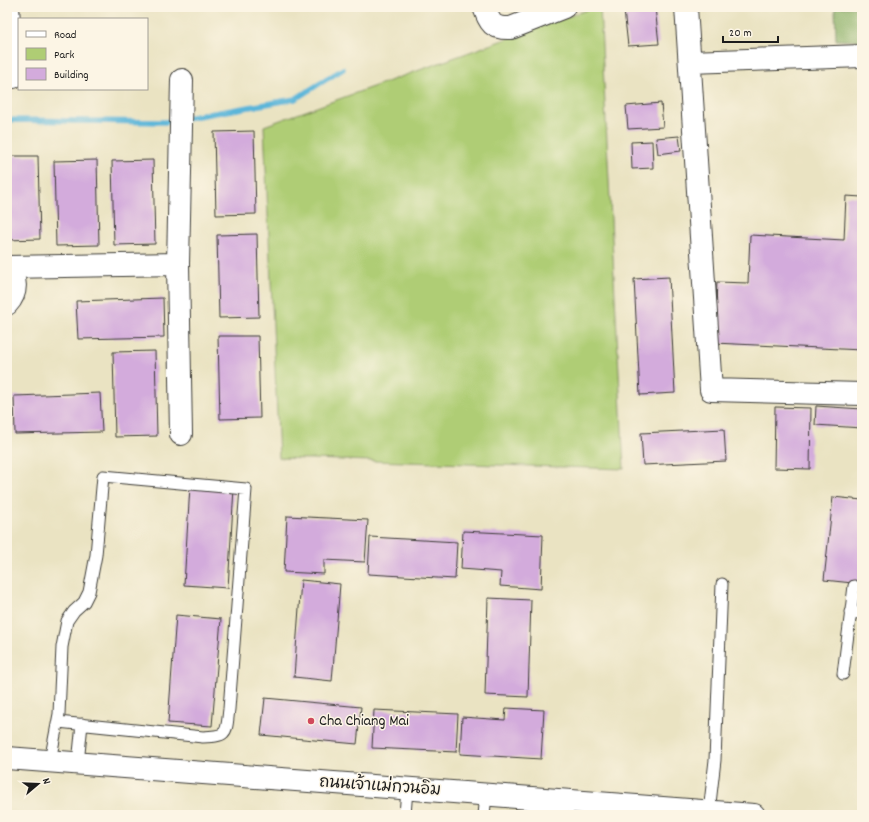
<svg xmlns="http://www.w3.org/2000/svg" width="869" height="822" font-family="Dekko,'Playpen Sans Thai',sans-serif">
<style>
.green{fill:#afcd74;stroke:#667448}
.forest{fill:#8bb066;stroke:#546641}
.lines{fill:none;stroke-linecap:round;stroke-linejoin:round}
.stream{stroke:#5cb6d9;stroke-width:5.5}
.building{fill:#d3abdc}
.lane-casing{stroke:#3b3a35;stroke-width:13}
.street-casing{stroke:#3b3a35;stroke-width:24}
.lane{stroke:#fff;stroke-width:11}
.street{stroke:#fff;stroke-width:22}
.poi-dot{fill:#d1495b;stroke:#fcf5e5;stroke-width:1.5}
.labels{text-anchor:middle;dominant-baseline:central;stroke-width:3;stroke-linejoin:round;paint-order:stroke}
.poi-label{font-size:16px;fill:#1c1c1c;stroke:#fcf5e5;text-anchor:start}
.street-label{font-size:16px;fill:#1c1c1c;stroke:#fcf5e5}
</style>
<rect width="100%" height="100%" fill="#fcf5e5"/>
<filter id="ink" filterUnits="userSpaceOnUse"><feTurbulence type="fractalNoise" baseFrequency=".025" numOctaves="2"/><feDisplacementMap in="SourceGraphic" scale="8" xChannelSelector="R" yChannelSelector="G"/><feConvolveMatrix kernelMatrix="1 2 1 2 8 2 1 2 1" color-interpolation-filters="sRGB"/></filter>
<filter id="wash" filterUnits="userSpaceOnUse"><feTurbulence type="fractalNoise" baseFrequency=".012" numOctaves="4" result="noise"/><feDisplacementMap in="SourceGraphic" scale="16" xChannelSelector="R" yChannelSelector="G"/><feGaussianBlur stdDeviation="0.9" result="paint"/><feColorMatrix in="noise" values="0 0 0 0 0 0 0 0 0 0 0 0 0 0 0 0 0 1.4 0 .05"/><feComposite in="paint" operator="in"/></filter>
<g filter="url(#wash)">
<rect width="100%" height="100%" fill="#eae3c2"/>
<path class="green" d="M595,7H600L624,469L279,458L264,126Z"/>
<path class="forest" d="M835,7H862V41L836,40Z"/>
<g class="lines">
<path class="stream" d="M186,118L295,99L343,69
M7,120L165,122L177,120"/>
</g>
<g id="blocks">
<path class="building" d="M655,7L659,44L628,46L624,10Z
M661,103L663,127L628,129L626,106Z
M254,131L256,214L216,215L214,132Z
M679,136L681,151L658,154L656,138Z
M652,141L653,168L632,169L631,142Z
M7,156H38L40,239L7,240Z
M97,160L99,245L56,246L54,161Z
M153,160L155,244L114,245L112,161Z
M846,196L862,197V350L714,343L717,282L748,283L750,235L844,240Z
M257,234L259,317L219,318L217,235Z
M669,277L675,393L640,395L634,279Z
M163,298L164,337L78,339L76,301Z
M218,336H258L260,418L220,419Z
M155,351L157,436L115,437L113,352Z
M100,393L102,432L15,434L14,396Z
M816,406L862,409V428L815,425Z
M775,407L811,408L810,469L774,468Z
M724,429L726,461L643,465L641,433Z
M190,486L234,488L228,588L184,585Z
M833,497L862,500V584L824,580Z
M287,516L368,520L365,562L324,560V574L284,572Z
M463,531L543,535L541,589L500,586L501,572L461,569Z
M370,537L457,542L455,579L368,574Z
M301,580L340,584L332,681L294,677Z
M488,598L531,600L528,697L485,695Z
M176,615L221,619L212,726L168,723Z
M265,698L361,707L357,744L261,735Z
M506,708L544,710L541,759L460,754L462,717L505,720Z
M374,710L458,714L456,752L372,748Z"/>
</g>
</g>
<g filter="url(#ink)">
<use href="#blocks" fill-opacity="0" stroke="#3b3a35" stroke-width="1"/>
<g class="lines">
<defs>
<path id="lane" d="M850,612L862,613
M843,674L854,586
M50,761L59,714L62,647L67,621L74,611L84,602L89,592L96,555L103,476L246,489L229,709C226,733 229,736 203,737L58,722
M78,763L82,724
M709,812L715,760L722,584
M405,815L407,789
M484,815L486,795"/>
<path id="street" d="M8,7L13,77
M484,7C490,23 492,29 511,28L564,7
M686,7L711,390L862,394
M690,62L862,56
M7,267L178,264
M7,267C17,278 18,292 7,304
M181,434L178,264L182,80
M7,758L754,815"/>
</defs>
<use href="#lane" class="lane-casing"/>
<use href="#street" class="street-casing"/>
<use href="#lane" class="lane"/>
<use href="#street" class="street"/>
</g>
</g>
<circle class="poi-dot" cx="311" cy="721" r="4"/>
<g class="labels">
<g class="poi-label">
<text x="319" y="721">Cha Chiang Mai</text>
</g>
<g class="street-label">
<text transform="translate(380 787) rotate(4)">ถนนเจ้าแม่กวนอิม</text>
</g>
</g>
<rect width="869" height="822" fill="none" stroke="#fcf5e5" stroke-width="24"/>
<rect x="18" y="18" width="130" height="72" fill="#fcf5e5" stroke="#a29e95"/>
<rect x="26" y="31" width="20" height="6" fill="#ffffff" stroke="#a29e95"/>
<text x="54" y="38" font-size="12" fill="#1c1c1c">Road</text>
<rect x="26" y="48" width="20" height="12" fill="#afcd74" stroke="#a29e95"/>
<text x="54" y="58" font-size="12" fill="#1c1c1c">Park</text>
<rect x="26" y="68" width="20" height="12" fill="#d3abdc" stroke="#a29e95"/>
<text x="54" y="78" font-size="12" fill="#1c1c1c">Building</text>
<g transform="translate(38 784) rotate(71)" stroke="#fcf5e5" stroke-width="3" paint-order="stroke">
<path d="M0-3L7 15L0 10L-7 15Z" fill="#1c1c1c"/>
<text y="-6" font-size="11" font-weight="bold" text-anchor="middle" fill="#1c1c1c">N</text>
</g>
<path d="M723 36v6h55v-6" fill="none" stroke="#1c1c1c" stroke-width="2"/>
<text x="729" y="36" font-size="12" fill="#1c1c1c" stroke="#fcf5e5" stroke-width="3" paint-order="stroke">20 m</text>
</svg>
